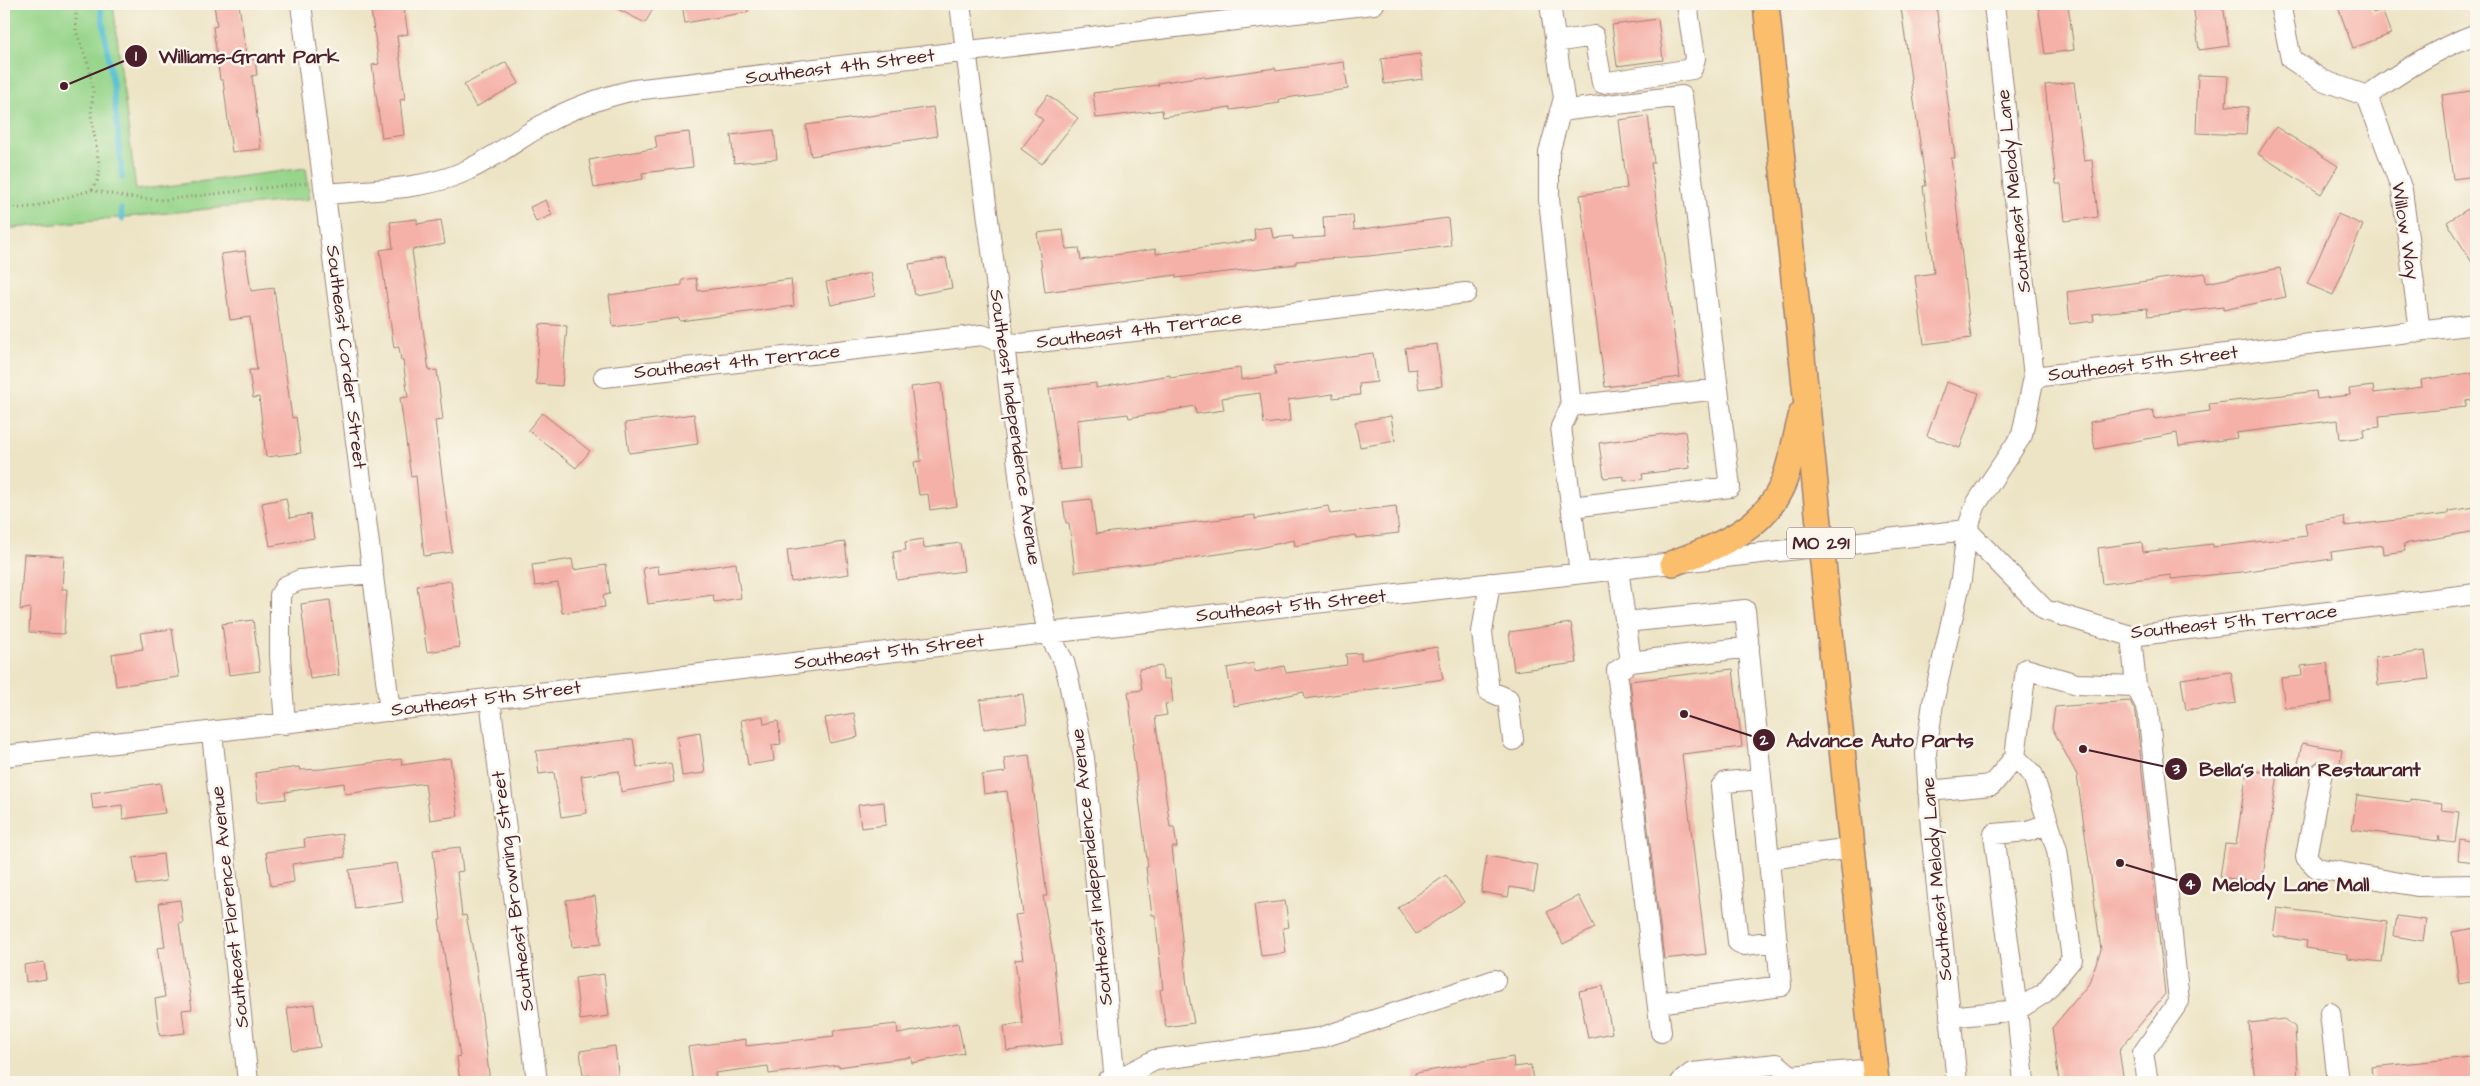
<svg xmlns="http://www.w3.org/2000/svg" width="2480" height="1086" font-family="'Architects Daughter',sans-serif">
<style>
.green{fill:#97d58b;stroke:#707a5b}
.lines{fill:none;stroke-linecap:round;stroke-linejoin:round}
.stream{stroke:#59c0d6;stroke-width:5.5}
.building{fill:#f5b0a7}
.minor-casing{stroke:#9c8278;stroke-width:22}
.major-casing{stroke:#9c8278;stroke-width:28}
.path{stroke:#9c8278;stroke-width:3;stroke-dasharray:1 4;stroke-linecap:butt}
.minor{stroke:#fff;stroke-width:20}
.major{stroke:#fabe6d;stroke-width:25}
.labels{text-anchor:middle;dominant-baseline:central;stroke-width:5;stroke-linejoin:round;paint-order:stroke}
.shield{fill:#fbf7ec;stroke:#7f6065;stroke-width:1}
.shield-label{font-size:18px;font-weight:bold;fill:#4a1f2b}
.street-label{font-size:19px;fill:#4a1f2b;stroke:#fbf7ec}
.leader{fill:none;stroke:#4a1f2b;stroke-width:2}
.callout-dot{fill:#4a1f2b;stroke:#fbf7ec;stroke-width:2}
.mark-label{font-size:15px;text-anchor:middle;font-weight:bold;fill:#fff}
.callout-label{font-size:20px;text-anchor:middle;font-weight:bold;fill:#4a1f2b;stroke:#fbf7ec;stroke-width:5;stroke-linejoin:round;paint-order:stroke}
</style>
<rect width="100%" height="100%" fill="#fbf7ec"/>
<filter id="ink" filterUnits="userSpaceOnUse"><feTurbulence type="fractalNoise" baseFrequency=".02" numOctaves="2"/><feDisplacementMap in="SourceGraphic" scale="10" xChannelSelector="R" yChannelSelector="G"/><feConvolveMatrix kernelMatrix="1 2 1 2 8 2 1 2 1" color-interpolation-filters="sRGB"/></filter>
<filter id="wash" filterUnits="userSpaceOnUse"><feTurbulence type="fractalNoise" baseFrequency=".0096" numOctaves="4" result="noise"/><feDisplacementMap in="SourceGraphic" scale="20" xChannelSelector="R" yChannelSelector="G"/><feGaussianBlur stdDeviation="1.12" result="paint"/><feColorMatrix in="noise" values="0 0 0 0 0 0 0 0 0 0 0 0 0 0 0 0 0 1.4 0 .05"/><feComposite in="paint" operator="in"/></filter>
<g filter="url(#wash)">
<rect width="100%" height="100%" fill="#ede4c5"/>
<path class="green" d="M4,4H113L136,190L306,168L310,199L4,229Z"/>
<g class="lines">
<path class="stream" d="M100,4L113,84L122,178
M121,209L122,219"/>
</g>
<g id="blocks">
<path class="building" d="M214,4H239L247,60L255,59L257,75L252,76L261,149L232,152L223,80H220L213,27L217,26Z
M370,4H403L408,34L397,36L405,99L400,100L404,135L382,138L372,65L379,64Z
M608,4H656L645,23Z
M682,4H747L748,12L685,23Z
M1936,4L1955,158H1951L1971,338L1924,344L1915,276L1934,273L1923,186H1926L1901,8Z
M2038,4H2068L2074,50L2045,54Z
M2193,4H2223L2229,46L2199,50Z
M2337,4H2369L2373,13L2382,10L2391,34L2353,48Z
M1658,19L1663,60L1617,66L1612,25Z
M1420,54L1423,79L1384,84L1381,59Z
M506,62L519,83L476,107L464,85Z
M1344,62L1348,89L1279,99L1280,103L1231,110L1230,107L1163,117L1162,110L1096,118L1093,93L1159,85L1158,83L1204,76L1205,78L1275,68L1276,71Z
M2198,75L2228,76L2226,106L2248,107L2246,135L2196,133Z
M2074,82L2084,161L2092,160L2098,217L2065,221L2061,184H2056L2045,85Z
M2471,91V93H2476V176L2453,179L2442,95Z
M1048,95L1078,118L1042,164L1021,149L1043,120L1034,113Z
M933,107L937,136L811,156L806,125Z
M1648,116L1654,163H1651L1680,377L1605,387L1580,195L1627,188L1619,120Z
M2276,127L2338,166L2321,194L2258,154Z
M774,130L777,159L734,163L731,135Z
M689,132L693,167L642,173L643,179L594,188L589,160L657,148L655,136Z
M546,200L552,215L536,222L530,207Z
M2471,207L2476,215V269L2447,222Z
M2338,214L2363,225L2333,295L2307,284Z
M1353,215L1354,230L1448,218L1451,246L1369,256L1296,261V264L1176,278V275L1045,292L1037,233L1063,230L1066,249L1079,248L1081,260L1156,249V254L1255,240L1254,229L1271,227L1273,238L1293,236V239L1324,237L1323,217Z
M417,219V224L441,220L445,244L412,250L429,371L437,370L443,420L435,421L452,552L424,556L416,476L411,477L400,398L408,397L403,360L401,361L399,347L394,348L380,250L393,248L390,222Z
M245,251L251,291L274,288L292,418L296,417L301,453L266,457L259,397L253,398L249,370H257L250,317L230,320L221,254Z
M946,258L952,288L915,295L909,264Z
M2280,268L2286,297L2223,310V307L2148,316L2147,308L2093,314L2094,321L2070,324L2067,292L2205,273L2206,283Z
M870,273L875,296L831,305L826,282Z
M696,278L698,291L791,279L794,306L680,321L679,318L613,327L609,295L682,285V280Z
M540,324L567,326L562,386L536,384Z
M1437,344L1442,386L1419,389L1416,369L1408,370L1405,348Z
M1373,353L1377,382L1359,384L1360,395L1333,398V394L1288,400L1290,421L1264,424L1260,393L1222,398L1224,410L1196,414L1195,406L1129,418L1128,414L1077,420L1080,468L1060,470L1049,389L1096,383V388L1170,375V378L1240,368L1241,380L1276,375L1274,366Z
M2476,372V399L2466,401V407L2379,416L2380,427L2363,429L2364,437L2340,440L2338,420L2236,433L2237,438L2179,446L2177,433L2095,449L2090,422L2153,410L2155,419L2210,411L2209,404L2316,391L2317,399L2350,395L2349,389L2373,386L2374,393L2422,387L2421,380Z
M1946,382L1979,393L1960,448L1927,436Z
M941,383L957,506L930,510L928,494L919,495L914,462L921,461L911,387Z
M542,413L590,451L576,468L528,430Z
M694,414L698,444L629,453L625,423Z
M1391,416L1395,441L1360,447L1355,422Z
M1685,431L1690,468L1642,474L1643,479L1624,481V476L1604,478L1599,443Z
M286,498L290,518L310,514L314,538L270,546L262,503Z
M1091,499L1096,534L1255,515V519L1328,506L1330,514L1396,506L1399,533L1356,538L1355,535L1295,546L1294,540L1259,548L1191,558L1075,572L1069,523H1066L1063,502Z
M2476,507V531L2404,544L2405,551L2383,554L2382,545L2331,552L2332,559L2241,572L2171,579V575L2102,584L2098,548L2142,542L2143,552L2213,544V547L2307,536L2305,523L2344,517L2345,526L2448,514V511Z
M923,539L924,548L960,543L964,571L897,580L893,552L906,550L905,542Z
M845,542L849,574L791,582L787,550Z
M24,554L64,556L62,589H67L64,634L29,632L30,608L20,610Z
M572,559L574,570L606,565L610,594L603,595L605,607L562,613L558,583L535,586L532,565Z
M736,563L741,598L714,602L713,595L648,604L643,568L658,566L659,574Z
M451,581L460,647L427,652L417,586Z
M330,600L339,675L310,679L301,604Z
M253,620L260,671L229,675L222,624Z
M1571,623L1577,663L1514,671L1509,632Z
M172,629L179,677L116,686L112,654L143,649L140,633Z
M1437,647L1443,679L1305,699L1304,692L1234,706L1227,668L1254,663L1255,672L1284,666L1286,673L1347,665L1346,654L1361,653V660Z
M2425,651L2429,679L2378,685L2375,658Z
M2327,663L2332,702L2285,708L2281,678L2302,676L2301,666Z
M1162,666L1163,679H1170L1173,703L1165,704L1167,715L1155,717L1170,827H1174L1177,847H1172L1187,986L1194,1023L1166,1027L1160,990L1163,989L1155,915H1152L1146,867H1148L1132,744L1134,743L1128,692L1142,690L1139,669Z
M1733,669L1742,747L1682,754L1706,954L1664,959L1630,681Z
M2231,672L2236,703L2186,710L2181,679Z
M1023,694L1027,723L984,729L980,700Z
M2130,701L2136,713L2165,994L2119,1050L2124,1082H2059L2052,1028L2088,985L2101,950L2077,775L2052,728L2055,707Z
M854,713L858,737L830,743L825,718Z
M763,716L764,724L778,721L781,744L772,745L774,761L748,765L741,720Z
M700,732L705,773L682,776L677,736Z
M633,739L637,767L671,763L674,782L621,792L619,771L581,776L587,813L561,817L554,772L539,774L536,751Z
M2302,743L2342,750L2339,770L2333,769L2330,763L2324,760L2318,761L2312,766L2298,764Z
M1029,755L1047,896H1043L1053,954L1062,1044L1007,1051L1004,1026L1023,1024L1015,960L1023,959L1015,915L1023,914L1007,791L984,794L982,775L1006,772L1004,758Z
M450,758L458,816L430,820L425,783L345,794L344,783L285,792L286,799L258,802L255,773L299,767L300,770L322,769L401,759L402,765Z
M2247,770L2278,774L2262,883L2220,877L2225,844L2236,845Z
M160,783L165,813L123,819L122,805L93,809L91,793Z
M2357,795L2411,802V799L2442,803L2441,810L2459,812L2455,843L2440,841L2439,836L2438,841L2352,829Z
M884,802L886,825L861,828L858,805Z
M342,834L345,857L292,864L294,882L271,886L266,852L305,847L304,839Z
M2460,839L2476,842V862L2458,860Z
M460,847L463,871L457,872L462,916L466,915L476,966L490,1082H460L457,1057L460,1056L439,920H441L433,850Z
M163,854L166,881L137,885L133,858Z
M1487,856L1538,865L1534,891L1510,887L1508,897L1481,892Z
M397,863L403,902L355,909L349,870Z
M1446,875L1464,902L1416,934L1398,908Z
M595,896L601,944L572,947L566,900Z
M1579,896L1595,928L1563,944L1547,912Z
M180,900L183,923L179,924L192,1009L182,1010L185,1033L160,1036L155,999L165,997L157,948L165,947L159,903Z
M1285,901L1289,927L1283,928L1286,953L1261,956L1254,905Z
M2277,908L2387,922L2382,962L2347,958V954L2306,948L2307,941L2273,936Z
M2397,916L2426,920L2423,941L2394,936Z
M2476,928V981L2459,984L2452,932Z
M44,962L46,979L26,982L24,965Z
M604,974L609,1016L580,1020L575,978Z
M1603,986L1612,1033L1588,1038L1579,991Z
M314,1004L320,1047L293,1051L287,1008Z
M2285,1019L2295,1027L2298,1082H2255L2249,1023Z
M958,1023L964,1053L912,1063L911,1057L838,1067V1065L769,1074L768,1066L715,1073L716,1081L693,1082L688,1047L746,1039V1046L834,1036L833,1031L897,1024L898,1034Z
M615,1046L619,1082H591L590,1075L583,1076L580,1051Z
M1513,1057L1514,1067L1531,1065L1533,1082H1415V1073Z
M2470,1057L2472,1082H2374L2372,1067Z"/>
</g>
</g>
<g filter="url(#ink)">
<use href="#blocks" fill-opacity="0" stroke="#9c8278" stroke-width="1"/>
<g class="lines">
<defs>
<path id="minor" d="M301,4L390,711
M960,4L1004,343L1025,527L1048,633L1064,662L1068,677L1084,758L1115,1082
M1550,4L1564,98L1549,153V199L1571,406L1561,427L1580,573
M2280,4L2291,59L2322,80L2367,96L2402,190L2420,332
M1555,42L1594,36L1602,83L1692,69L1695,58L1687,4
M2367,96C2402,71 2436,49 2476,34
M1560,111L1682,96L1730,487L1572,507
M326,194C368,190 422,190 461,173C492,160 519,138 549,121C576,106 604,97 634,90L1374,4
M604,377L982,335L1004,343L1021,344L1466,293
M2034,377L2476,324
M1571,406L1718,389
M1967,530L2045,610L2131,636L2476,594
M1618,569L1631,662L1617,671L1661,1032
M1490,583L1482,632L1489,691L1508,699L1513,740
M1625,622L1745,610L1781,986L1658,1003
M1631,662L1749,647
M2136,686L2148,710L2179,1001L2143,1053L2148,1082
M490,699L537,1082
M285,724L280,657V595L286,586L300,580L373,573
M212,733L248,1082
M4,756L1048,633L1967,530
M2322,772L2306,857L2317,868L2417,886L2476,885
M1761,779L1726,782L1721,787L1738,942L1744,945L1777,941
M1928,791L1992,785L2015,757
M1769,859L1852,848
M2330,1013L2338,1082
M1950,1017L2017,1010L1994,834L2028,831L2048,824
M1106,1082L1114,1081L1155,1060L1320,1038L1495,980
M1681,1082L1692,1073L1777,1064L1791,1076L1875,1069
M1957,1082L1931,829L1926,753L1933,703L1961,579L1967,530L1976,504L2022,435L2034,377L1994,4
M2024,1082L2017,1010L2044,993L2072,959L2057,850L2033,775L2015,757L2026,669L2077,684L2136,686L2131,636"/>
<path id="major" d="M1766,4L1876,1082
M1673,563C1718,546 1765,530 1784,481C1792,459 1796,436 1802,413"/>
</defs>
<use href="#minor" class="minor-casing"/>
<use href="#major" class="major-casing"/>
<path class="path" d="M76,4V31L89,67L93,92L91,115L100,169L97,181L92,190
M4,209L33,207L92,190L125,197L163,200L306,183"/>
<use href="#minor" class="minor"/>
<use href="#major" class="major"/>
</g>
</g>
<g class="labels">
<rect class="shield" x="1787" y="527.5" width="68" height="31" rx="4"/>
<g class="shield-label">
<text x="1821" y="543">MO 291</text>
</g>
<g class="street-label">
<text transform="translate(840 67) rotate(-7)">Southeast 4th Street</text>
<text transform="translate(2014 191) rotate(-96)">Southeast Melody Lane</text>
<text transform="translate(2405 231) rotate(81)">Willow Way</text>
<text transform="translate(1139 330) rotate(-7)">Southeast 4th Terrace</text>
<text transform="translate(346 357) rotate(83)">Southeast Corder Street</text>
<text transform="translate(737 362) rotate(-6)">Southeast 4th Terrace</text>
<text transform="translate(2143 364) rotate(-7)">Southeast 5th Street</text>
<text transform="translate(1015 427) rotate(82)">Southeast Independence Avenue</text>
<text transform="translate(1291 606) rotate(-6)">Southeast 5th Street</text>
<text transform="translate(2234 622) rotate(-6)">Southeast 5th Terrace</text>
<text transform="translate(889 652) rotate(-7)">Southeast 5th Street</text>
<text transform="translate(486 699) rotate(-7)">Southeast 5th Street</text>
<text transform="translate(1092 867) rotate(-96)">Southeast Independence Avenue</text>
<text transform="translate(1937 879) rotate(-95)">Southeast Melody Lane</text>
<text transform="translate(513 891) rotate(-97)">Southeast Browning Street</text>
<text transform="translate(230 907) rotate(-96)">Southeast Florence Avenue</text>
</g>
</g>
<path class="leader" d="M64 86L136 56M1684 714L1764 740M2083 749L2176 769M2120 863L2190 884"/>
<g class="callout-dot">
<circle cx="64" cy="86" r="5"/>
<circle cx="1684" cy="714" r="5"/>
<circle cx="2083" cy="749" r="5"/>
<circle cx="2120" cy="863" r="5"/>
<circle cx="136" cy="56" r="12"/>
<circle cx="1764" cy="740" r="12"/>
<circle cx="2176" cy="769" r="12"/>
<circle cx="2190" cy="884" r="12"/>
</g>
<g class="mark-label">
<text x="136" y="61">1</text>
<text x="1764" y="745">2</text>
<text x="2176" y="774">3</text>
<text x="2190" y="889">4</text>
</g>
<g class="callout-label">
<text x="249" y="63">Williams-Grant Park</text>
<text x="1880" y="747">Advance Auto Parts</text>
<text x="2310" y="776">Bella's Italian Restaurant</text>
<text x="2291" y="891">Melody Lane Mall</text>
</g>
<rect width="2480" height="1086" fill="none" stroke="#fbf7ec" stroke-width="20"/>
</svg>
